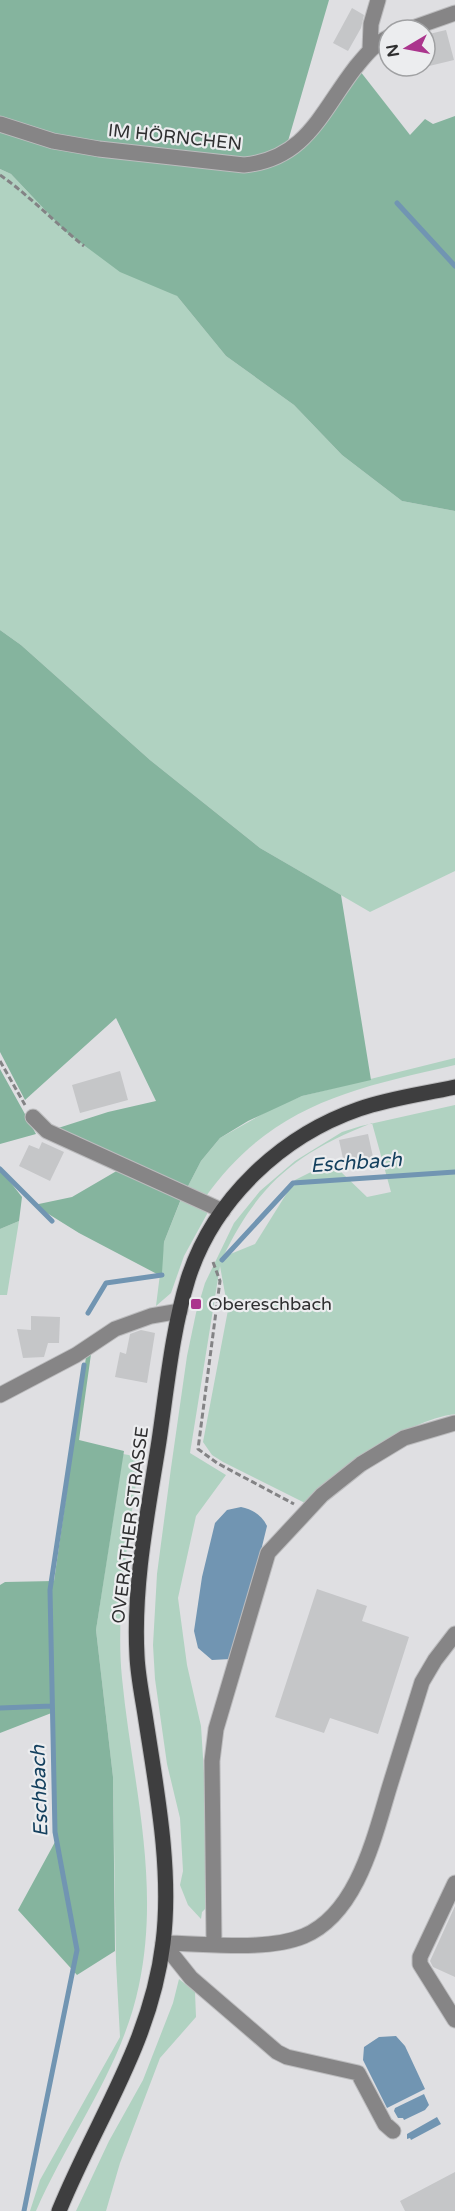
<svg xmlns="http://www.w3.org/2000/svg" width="455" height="2211" font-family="'Varela Round',sans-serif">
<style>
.green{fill:#b0d2c1;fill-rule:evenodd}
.forest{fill:#85b49e}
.water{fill:#7195b2}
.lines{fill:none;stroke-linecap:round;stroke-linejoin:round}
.stream{stroke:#7195b2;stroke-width:5}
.building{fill:#c5c6c8}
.minor-casing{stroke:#bcbcbe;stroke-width:17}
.major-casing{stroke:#bcbcbe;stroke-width:17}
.path{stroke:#838385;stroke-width:3;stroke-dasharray:6 3;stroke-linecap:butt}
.minor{stroke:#868586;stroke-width:15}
.major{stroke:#3e3e3f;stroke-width:15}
.poi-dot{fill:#ab358d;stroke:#ecedef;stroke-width:2}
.labels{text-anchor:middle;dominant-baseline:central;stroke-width:4.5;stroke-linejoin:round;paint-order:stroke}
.street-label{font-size:18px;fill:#2f2f30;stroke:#ecedef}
.poi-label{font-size:18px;fill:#2f2f30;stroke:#ecedef;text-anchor:start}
.water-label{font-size:20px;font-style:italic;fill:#14405e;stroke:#ecedef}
</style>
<rect width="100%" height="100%" fill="#dfdfe2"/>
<path class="green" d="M0,169L11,174L65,231L177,296L226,356L294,405L342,455L402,501L455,511V871L370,912L260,848L150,760L21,645L0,630Z
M455,1058V1065C351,1089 270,1105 204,1199L186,1190L201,1161L220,1138L275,1107L302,1096Z
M455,1105V1414C402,1421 346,1470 307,1504L223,1462L212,1455L203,1442L228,1310L220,1266L190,1453L226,1475L196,1516L178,1598L187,1665L201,1726L205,1789L207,1907L202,1912L201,1919L188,1905L180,1885L183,1871L180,1818L167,1764L155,1679L153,1645L157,1574L171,1468L187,1356L196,1313L205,1283L234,1223L260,1191L295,1161L342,1132L361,1126ZM372,1123L391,1192L367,1197L341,1172L321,1167L295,1180L255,1244L223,1257C258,1184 297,1152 372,1123Z
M182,1197L207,1211V1214L184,1256L171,1293L156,1306L164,1242Z
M19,1221L7,1295H0V1229Z
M123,1454L140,1457C130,1526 115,1609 122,1678C132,1781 161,1880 139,1985C122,2068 69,2135 36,2211H30L40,2180L120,2037L116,1962L113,1777L96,1630Z
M179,1979L195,1992L196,2017L160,2058L120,2163L106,2211H76L109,2141L143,2080L173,2003Z"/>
<path class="forest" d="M0,0H329L286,148L246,160L95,144L0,119Z
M360,71L410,135L425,119L433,124L455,116V511L402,501L342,455L294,405L226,356L177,296L120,272L65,231L11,174L0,169V129L263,167Z
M0,630L21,645L150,760L260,848L341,895L371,1080L302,1096L248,1121L220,1138L201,1161L186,1190L52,1130L108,1112L156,1101L116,1018L25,1100L0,1052Z
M0,1069L36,1134L0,1144Z
M0,1169L22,1197L19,1221L0,1229Z
M120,1169L181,1199L164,1242L162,1273L157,1274L79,1233L34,1205L72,1197Z
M92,1347L79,1440L124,1451L96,1630L113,1777L115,1951L77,1975L18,1910L55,1842L54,1712L0,1733V1585L5,1582L54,1581L87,1350Z"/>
<path class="water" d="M241,1507C252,1509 262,1515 267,1526L237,1649L231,1659L212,1660L198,1648L194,1631L202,1577L215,1523L227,1510Z
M396,2036L405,2046L425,2089L387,2108L363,2060L364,2047L379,2037Z
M424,2094L429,2105L425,2110L404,2120L403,2118H398L394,2111L395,2108Z
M437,2117L441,2124L411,2140L410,2138L407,2139V2134Z"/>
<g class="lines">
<path class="stream" d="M397,203L455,266
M0,1169L52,1221
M222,1260L293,1183L455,1172
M88,1313L106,1283L162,1275
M0,1708L52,1706
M24,2211L77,1950L55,1832L50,1590L84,1365"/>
</g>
<path class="building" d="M352,8L364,15L361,28L348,51L333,43Z
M446,30L454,60L425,67V35Z
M120,1071L128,1100L80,1113L72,1085Z
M368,1134L373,1157L344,1163L339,1140Z
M42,1142L64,1152L50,1181L19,1166L29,1145L39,1149Z
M31,1316L60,1317L59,1343H48L44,1357L23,1358L17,1329L31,1330Z
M141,1330L155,1333L147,1383L115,1377L120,1352L126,1354L130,1334Z
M317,1589L367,1606L362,1621L409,1637L378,1734L330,1718L324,1733L275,1717Z
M455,1906V1977L433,1967L430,1961Z
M455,2172V2211H405L400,2201Z"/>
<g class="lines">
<defs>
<path id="minor" d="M407,30L455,13
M370,50L371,24L378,0
M0,124L53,141L99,149L244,165C306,159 321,112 355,68C365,56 374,44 389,37
M33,1117L47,1131L223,1211
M0,1395L76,1355L115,1329L151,1316L180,1311
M455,1883L420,1957V1964L455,2020
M163,1943C204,1943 266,1952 304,1936C359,1913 375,1833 391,1782C401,1749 412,1715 422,1682L435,1660L455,1634
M163,1943L191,1978L277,2052L287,2057L358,2073L385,2124L393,2131
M214,1944L212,1761L216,1729L268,1553L322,1495L361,1464L404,1438L455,1423"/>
<path id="major" d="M59,2211C96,2120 151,2043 163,1943C172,1872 157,1792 146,1721C143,1700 138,1678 137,1656C133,1584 148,1511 159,1441C167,1387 172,1331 188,1279C213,1200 281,1136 359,1109C390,1098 423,1094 455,1087"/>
</defs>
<use href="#minor" class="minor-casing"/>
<use href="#major" class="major-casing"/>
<path class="path" d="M0,175C30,196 55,223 84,246
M0,1061L25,1105
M213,1262L220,1281L198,1449L217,1463L294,1504"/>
<use href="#minor" class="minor"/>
<use href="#major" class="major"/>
</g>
<rect class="poi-dot" x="190" y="1298" width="12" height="12" rx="3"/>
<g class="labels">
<g class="street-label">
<text transform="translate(175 137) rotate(6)">IM HÖRNCHEN</text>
<text transform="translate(130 1525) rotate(-83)">OVERATHER STRASSE</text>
</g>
<g class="poi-label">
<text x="208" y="1304">Obereschbach</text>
</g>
<g class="water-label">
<text transform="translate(356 1163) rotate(-4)">Eschbach</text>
<text transform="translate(40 1791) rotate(-92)">Eschbach</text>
</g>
</g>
<g transform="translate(407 48) rotate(260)"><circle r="28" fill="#ecedef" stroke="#a0a1a3" stroke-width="1.5"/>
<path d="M0-4.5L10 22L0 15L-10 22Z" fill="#ab358d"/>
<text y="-9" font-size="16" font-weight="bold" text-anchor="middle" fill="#2f2f30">N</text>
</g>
</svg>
